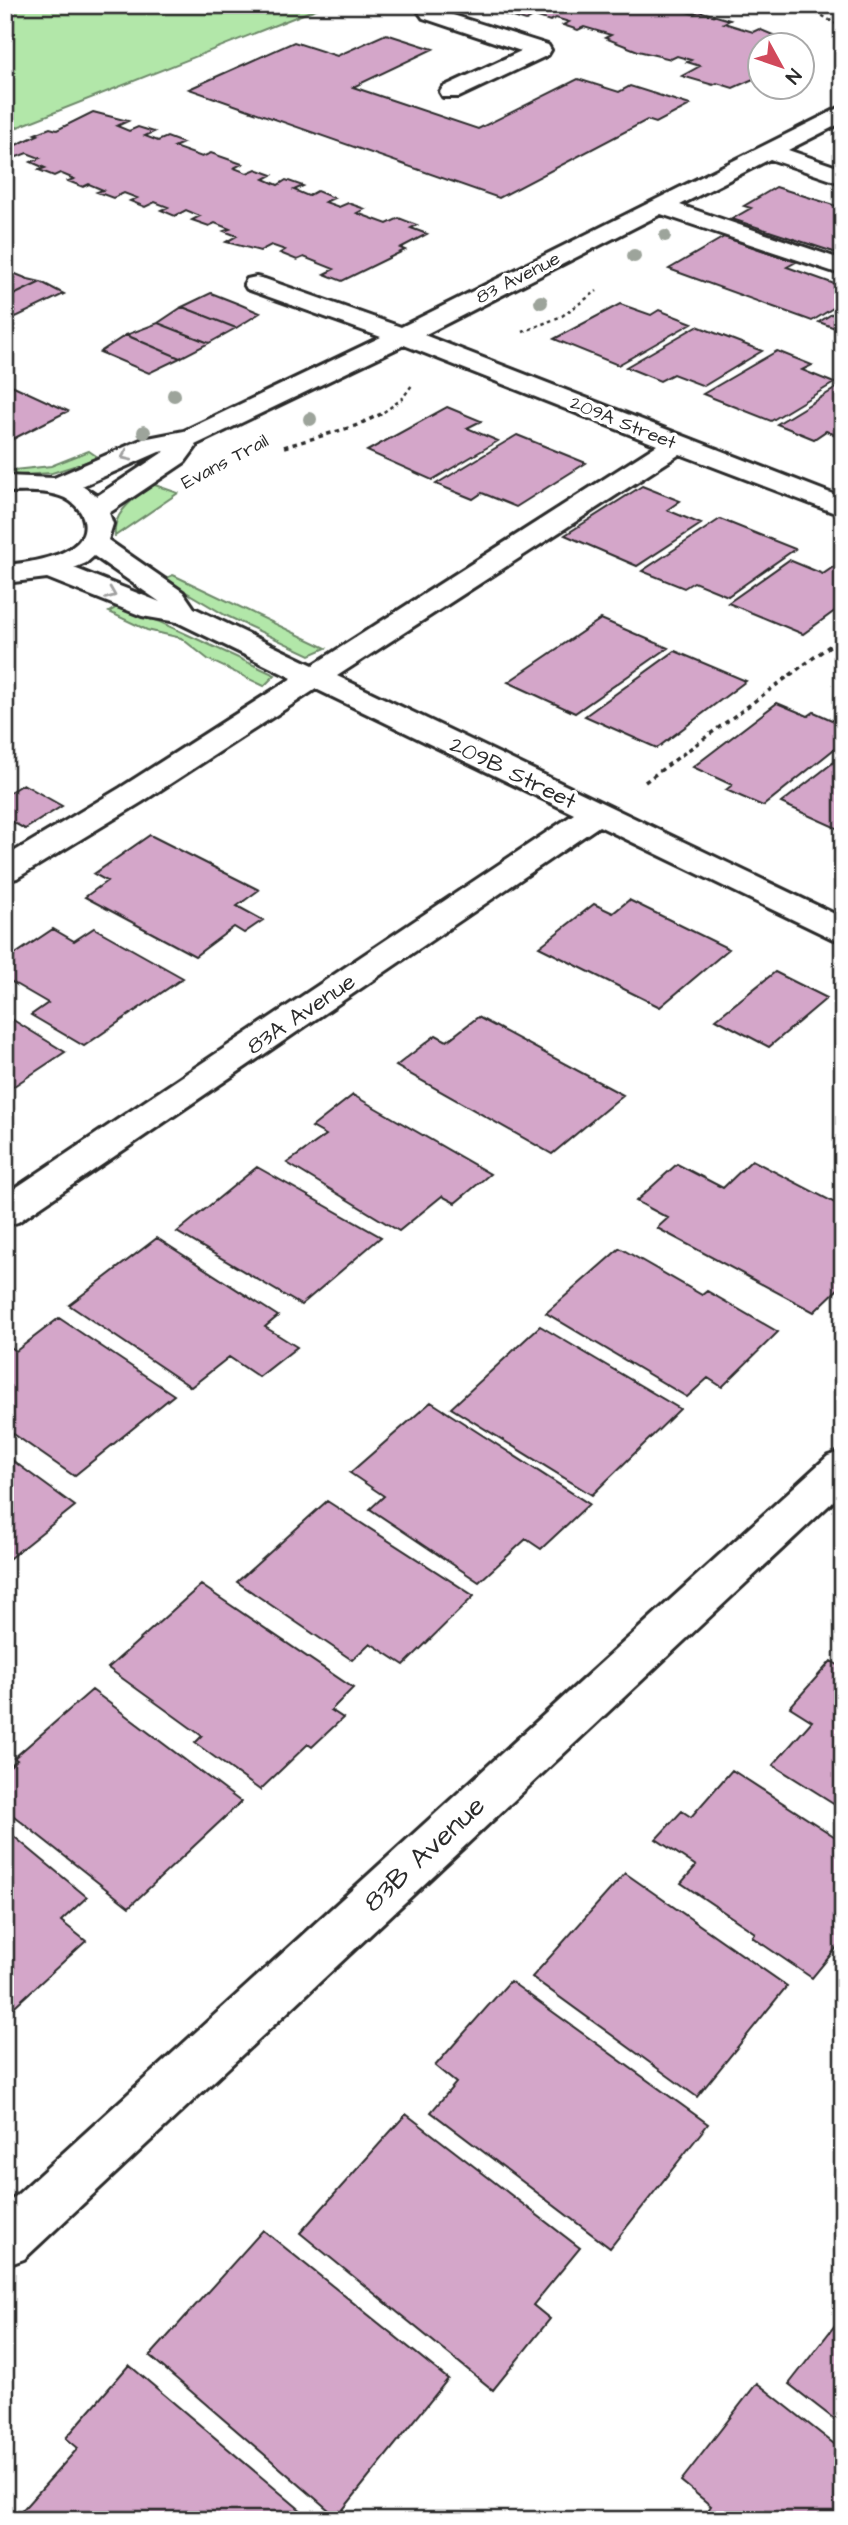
<svg xmlns="http://www.w3.org/2000/svg" width="848" height="2525" font-family="'Architects Daughter',sans-serif">
<style>
.green{fill:#b2e7a9;stroke:#6e896a;stroke-width:2}
.building{fill:#d4a6c9;stroke:#2b2b2b;stroke-width:2}
.lines{fill:none;stroke-linecap:round;stroke-linejoin:round}
.minor-casing{stroke:#2b2b2b;stroke-width:6}
.path-far1{stroke:#2b2b2b;stroke-width:2.5;stroke-dasharray:3.5 3.5;stroke-linecap:butt}
.path{stroke:#2b2b2b;stroke-width:3.5;stroke-dasharray:4.5 4.5;stroke-linecap:butt}
.minor{fill:#fff;fill-rule:evenodd}
.tree{fill:#9da49b}
.oneway{stroke:#a0a0a0}
.labels{text-anchor:middle;dominant-baseline:central;stroke-width:7;stroke-linejoin:round;paint-order:stroke}
.far-street-label{font-size:19px;fill:#2b2b2b;stroke:#fff}
.street-label{font-size:23px;fill:#2b2b2b;stroke:#fff}
.near-street-label{font-size:28px;fill:#2b2b2b;stroke:#fff}
</style>
<rect width="100%" height="100%" fill="#fff"/>
<filter id="ink" filterUnits="userSpaceOnUse"><feTurbulence type="fractalNoise" baseFrequency=".0143" numOctaves="2"/><feDisplacementMap in="SourceGraphic" scale="14" xChannelSelector="R" yChannelSelector="G"/><feConvolveMatrix kernelMatrix="1 2 1 2 8 2 1 2 1" color-interpolation-filters="sRGB"/></filter>
<g filter="url(#ink)">
<path class="green" d="M5,5H326L5,132Z
M89,451L99,458L52,473L5,476V471L51,466Z
M152,484L178,493L115,536C112,512 135,498 152,484Z
M173,575L326,648L310,655L225,615L164,579Z
M117,607L160,622L275,675L264,686L209,660L181,638L147,630L109,612Z"/>
<path class="building" d="M488,5H664L693,14L699,11L730,20L724,23L753,32L759,29L799,46H760V76L733,88L717,83L713,85L682,76L700,66L687,62L691,60L677,56L671,59L638,51L605,38L611,35L584,27L578,30L563,25L569,22L556,18L550,21L535,16L526,21L497,12L501,9Z
M386,34L433,49L353,87L478,129L578,79L619,92L630,86L690,105L656,123L647,120L499,198L189,89L294,42L337,56Z
M93,112L128,121L117,126L129,131L138,127L154,132L145,136L158,141L167,137L183,143L174,147L202,157L211,153L242,164L234,168L247,173L256,169L272,175L264,179L278,185L286,180L303,186L294,190L308,196L317,191L334,198L325,202L339,207L348,203L365,209L357,213L387,224L399,218L417,225L411,228L427,234L400,248L405,250L342,281L324,274L334,269L304,257L297,260L280,253L285,250L271,245L260,251L226,242L237,236L224,231L230,229L215,223L209,226L192,220L200,216L186,210L175,216L161,210L168,207L155,202L145,207L130,201L137,198L124,193L113,198L97,192L103,190L89,184L83,187L68,181L74,179L60,173L54,176L39,170L45,168L31,162L40,158L27,153L17,157L5,153V150L38,135L35,134L50,128L57,130Z
M776,187L843,208V255L732,219L751,208L744,206Z
M724,237L796,262L787,267L843,287V302L812,321L669,269Z
M13,273L28,279L41,282L5,299V276Z
M41,282L64,294L16,317L5,313V299Z
M211,293L239,304L260,313L236,328L182,307Z
M620,304L651,315L659,310L692,323L618,365L554,339Z
M182,307H183L236,328L209,343L158,323Z
M843,307V331L819,322Z
M158,323L209,343L180,358L126,335Z
M697,326L762,351L704,386L673,374L660,381L626,367Z
M126,335L128,336L180,358L149,373L100,352Z
M777,351L812,365L802,370L834,383L771,421L703,394Z
M5,382L68,411L5,443Z
M843,384V438L826,431L814,439L777,424Z
M447,407L481,421L467,428L498,441L432,480L367,451Z
M517,435L586,463L516,507L482,493L473,499L436,484Z
M642,486L680,501L667,510L701,524L637,566L565,535Z
M720,519L795,549L728,596L694,582L684,588L642,571Z
M789,560L823,574L836,565L843,567V605L803,634L728,603Z
M601,619L668,648L575,713L508,682Z
M675,651L746,681L657,748L585,716Z
M777,703L808,716L814,712L843,725V742L763,806L726,790L732,785L693,767Z
M843,755V831L781,803Z
M23,784L62,806L25,829L5,818V795Z
M150,835L259,890L237,906L263,920L244,933L234,927L195,956L85,897L107,881L94,874Z
M629,900L729,949L660,1007L539,947L594,904L613,913Z
M94,928L183,978L84,1046L31,1015L48,1003L5,978V961L53,929L74,941Z
M775,972L827,998L769,1047L716,1019Z
M5,1015L65,1052L5,1092Z
M478,1017L623,1095L552,1154L396,1066L436,1035L447,1041Z
M353,1095L490,1174L455,1203L442,1196L399,1231L287,1163L326,1135L312,1127Z
M752,1160L843,1207V1284L814,1312L657,1228L668,1218L636,1201L677,1164L723,1188Z
M257,1167L381,1237L301,1305L177,1232Z
M157,1238L278,1316L265,1327L297,1347L259,1377L229,1357L191,1387L69,1305Z
M620,1248L702,1295L707,1291L778,1332L722,1387L708,1378L687,1397L546,1313Z
M59,1318L174,1395L74,1476L5,1428V1343L16,1351Z
M540,1326L680,1409L592,1495L451,1408Z
M431,1402L589,1504L541,1549L526,1539L479,1582L370,1509L384,1496L350,1473Z
M5,1455L75,1506L5,1562Z
M327,1501L474,1596L404,1665L370,1643L352,1660L237,1582Z
M201,1585L353,1688L331,1710L343,1718L312,1747L308,1744L260,1790L195,1743L202,1736L108,1668Z
M831,1661L843,1668V1809L773,1765L812,1721L790,1707Z
M92,1690L241,1802L129,1907L5,1809V1770L17,1760L14,1758Z
M732,1770L843,1842V1940L812,1978L752,1937L755,1933L681,1883L696,1866L656,1839L682,1811L691,1817Z
M5,1829L87,1897L61,1921L86,1941L5,2015Z
M625,1873L787,1986L697,2097L532,1977Z
M510,1981L708,2124L610,2248L431,2112L456,2083L435,2066Z
M406,2114L580,2248L533,2305L550,2319L493,2390L300,2233Z
M263,2230L448,2379L337,2517L150,2356Z
M843,2315V2426L789,2384Z
M129,2365L304,2513L299,2520H23L18,2515L78,2448L66,2438Z
M757,2383L843,2451V2520H701L711,2506L681,2481Z"/>
<g class="lines">
<defs>
<path id="minor" d="M414,5H434L437,10L548,45L551,50L548,55L459,97H443L440,92L443,87L521,51L423,18Z
M843,106V122L788,150L843,169V184L770,159L680,205L843,260V275L661,214L424,335L843,498V516L680,454L337,676L843,918V941L831,938L599,826L18,1222L5,1226V1195L574,814L316,689L142,802L17,878L5,881V857L120,788L292,678L177,622L142,616L47,578L5,583V565C28,563 96,555 83,517C80,509 73,502 65,498C47,490 25,492 5,492V476L54,478L143,439L184,431L381,337L247,289L244,284L247,279L256,277L265,279L401,327ZM404,345L657,445L313,665L194,608L183,592L108,540L113,524L109,513L185,462L196,447L195,445ZM165,451L97,496L82,486L159,452ZM94,556L160,602L74,568L86,563Z
M843,1451V1492L24,2259L5,2266V2206L828,1456Z"/>
</defs>
<use href="#minor" class="minor-casing"/>
<path class="path-far1" d="M789,5L821,15L843,28
M523,332L562,316L597,291
M378,416L402,399L412,385"/>
<path class="path" d="M284,447L355,426L381,414
M645,782L843,636"/>
<use href="#minor" class="minor"/>
</g>
<g class="tree">
<circle cx="665" cy="236" r="6"/>
<circle cx="634" cy="256" r="7"/>
<circle cx="541" cy="302" r="7"/>
<circle cx="174" cy="395" r="7"/>
<circle cx="310" cy="419" r="7"/>
<circle cx="144" cy="432" r="7"/>
</g>
<defs><path id="oneway-chevron" d="M-2-3.5L2.5 0L-2 3.5" fill="none" stroke-width="1.6" stroke-linecap="round" stroke-linejoin="round" transform="scale(1.75)"/></defs>
<g class="oneway">
<use href="#oneway-chevron" transform="translate(126 456) rotate(156)"/>
<use href="#oneway-chevron" transform="translate(111 594) rotate(22)"/>
</g>
</g>
<g class="labels">
<g class="far-street-label">
<text transform="translate(518 278) rotate(-27)">83 Avenue</text>
<text transform="translate(623 423) rotate(22)">209A Street</text>
<text transform="translate(225 462) rotate(-28)">Evans Trail</text>
</g>
<g class="street-label">
<text transform="translate(513 773) rotate(26)">209B Street</text>
<text transform="translate(301 1014) rotate(-34)">83A Avenue</text>
</g>
<g class="near-street-label">
<text transform="translate(424 1854) rotate(-43)">83B Avenue</text>
</g>
</g>
<rect width="848" height="2525" fill="none" stroke="#fff" stroke-width="28"/>
<rect x="14" y="14" width="820" height="2497" fill="none" stroke="#2b2b2b" stroke-width="2.5" filter="url(#ink)"/>
<g transform="translate(781 66) rotate(130)"><circle r="33" fill="#ffffff" stroke="#aaaaaa" stroke-width="2"/>
<path d="M0-5L12 26L0 18L-12 26Z" fill="#d1495b"/>
<text y="-10" font-size="19" font-weight="bold" text-anchor="middle" fill="#2b2b2b">N</text>
</g>
</svg>
